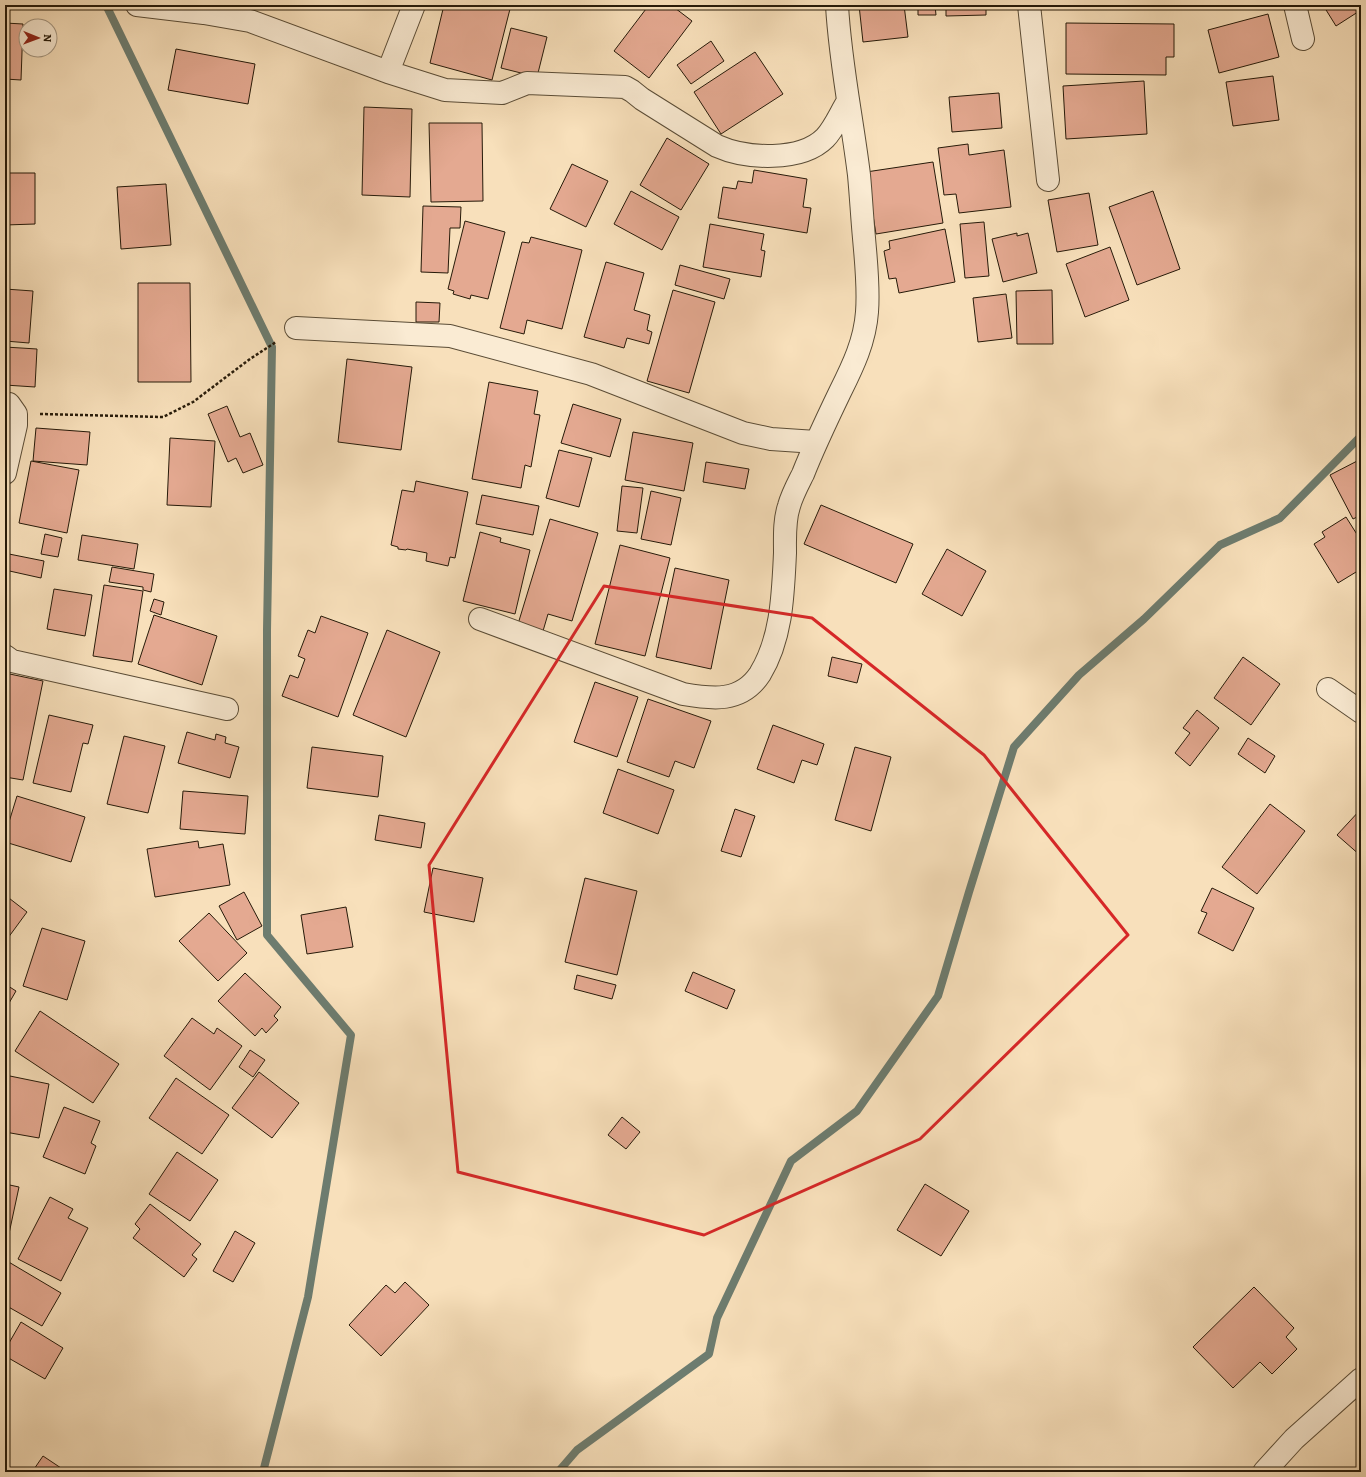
<svg xmlns="http://www.w3.org/2000/svg" width="1366" height="1477" font-family="Alegreya,serif">
<style>
.lines{fill:none;stroke-linecap:round;stroke-linejoin:round}
.stream{stroke:#6d7c6f;stroke-width:8}
.building{fill:#e4a991;stroke:#261a09}
.minor-casing{stroke:#5a4c36;stroke-width:24}
.path{stroke:#261a09;stroke-width:2.5;stroke-dasharray:3 2;stroke-linecap:butt}
.minor{stroke:#faebd3;stroke-width:22}
.marked{fill:none;stroke:#d62828;stroke-width:3;stroke-linejoin:round}
</style>
<rect width="100%" height="100%" fill="#f8e0bb"/>
<filter id="stains"><feTurbulence type="fractalNoise" baseFrequency=".005" numOctaves="4"/><feColorMatrix values="0 0 0 0 .2 0 0 0 0 .09 0 0 0 0 .02 0 0 0 .5 -.17"/></filter>
<radialGradient id="worn" r=".72"><stop offset=".6" stop-color="#630" stop-opacity="0"/><stop offset="1" stop-color="#630" stop-opacity=".3"/></radialGradient>
<g class="lines">
<path class="stream" d="M106,5L272,347L267,630V935L351,1035L308,1297L263,1472
M558,1472L577,1450L709,1354L717,1318L791,1161L857,1111L938,996L969,892L1014,747L1079,675L1144,619L1220,545L1280,518L1361,436"/>
</g>
<path class="building" d="M444,5H511L492,80L430,63Z
M649,5H671L692,21L649,78L614,51Z
M859,5H904L908,37L863,42Z
M918,5H935L936,15H918Z
M946,5H986V15L946,16Z
M1323,5H1361V10L1336,26Z
M1268,14L1279,57L1219,73L1208,30Z
M5,23L23,24L21,80L5,79Z
M1066,23L1174,24V57H1166V75L1066,74Z
M511,28L547,37L537,77L501,68Z
M711,41L724,61L691,84L677,65Z
M176,49L255,64L248,104L168,90Z
M755,52L783,94L721,134L694,92Z
M1273,76L1279,120L1233,126L1226,82Z
M1144,81L1147,134L1066,139L1063,86Z
M999,93L1002,128L952,132L949,97Z
M364,107L412,109L410,197L362,195Z
M429,123H482L483,201L431,202Z
M667,138L709,164L681,210L640,185Z
M968,144L969,155L1004,150L1011,207L959,213L956,194L944,195L938,148Z
M933,162L943,223L876,234L866,172Z
M572,164L608,181L586,227L550,209Z
M754,170L807,179L803,207L811,208L807,233L718,218L723,187L736,189L738,181L752,183Z
M5,173H35V224L5,225Z
M166,184L171,245L121,249L117,187Z
M631,191L679,217L662,250L614,224Z
M1153,191L1180,269L1137,285L1109,207Z
M1089,193L1098,245L1057,252L1048,200Z
M423,206L461,207L460,228H450L448,273L421,272Z
M465,221L505,232L488,299L471,295L470,299L453,294L454,291L448,289Z
M984,222L989,276L965,278L960,224Z
M710,224L764,234L761,250L765,251L761,277L703,267Z
M945,229L955,282L899,293L896,278L889,279L884,251L890,249L889,241Z
M1017,233V236L1028,233L1037,273L1003,282L992,239Z
M531,237L582,250L562,329L527,320L524,334L500,328L522,242L529,243Z
M1110,247L1129,300L1085,317L1066,264Z
M606,262L644,273L634,310L650,315L647,330L652,332L649,344L627,338L624,348L584,337Z
M680,265L730,279L724,299L675,285Z
M138,283H190L191,382H138Z
M5,289L33,291L29,343L5,341Z
M673,290L715,302L689,393L647,381Z
M1052,290L1053,344H1017L1016,291Z
M1006,294L1012,338L978,342L973,298Z
M416,302L440,303L439,322H416Z
M5,347L37,349L35,387L5,385Z
M347,359L412,367L401,450L338,442Z
M489,382L538,391L534,414L540,415L531,467L525,465L521,488L472,479Z
M573,404L621,419L610,457L561,443Z
M227,406L240,437L250,433L263,465L243,473L236,458L228,462L208,414Z
M36,428L90,432L87,465L33,461Z
M633,432L693,443L684,491L625,480Z
M170,438L215,441L211,507L167,505Z
M559,450L592,458L579,507L546,498Z
M1361,459V515L1353,519L1330,475Z
M31,461L79,470L67,533L19,523Z
M706,462L749,469L745,489L703,482Z
M416,481L468,492L455,558L450,557L448,566L426,561L427,553L407,549L406,550L398,549V547L391,545L402,490L414,492Z
M622,486L643,488L637,533L617,531Z
M651,491L681,498L671,545L641,539Z
M482,495L539,506L533,535L476,524Z
M821,505L913,544L896,583L804,544Z
M1346,517L1358,536L1361,534V569L1338,583L1314,544L1325,537L1322,532Z
M550,519L598,533L572,621L548,614L543,631L518,624Z
M480,532L501,538L500,542L530,550L515,614L463,601Z
M45,534L62,538L58,557L41,554Z
M82,535L138,544L134,569L78,560Z
M620,545L670,558L645,656L595,644Z
M947,549L986,571L962,616L922,594Z
M9,554L44,561L41,578L5,570Z
M112,567L154,574L151,592L143,590V587L109,582Z
M675,568L729,580L711,669L656,657Z
M104,585L143,591L132,662L93,656Z
M54,589L92,595L85,636L47,629Z
M154,599L164,602L161,615L150,611Z
M154,615L217,636L202,685L138,664Z
M321,616L368,633L338,717L282,696L290,675L298,678L305,659L298,656L308,630L315,633Z
M387,630L440,652L406,737L353,715Z
M832,657L862,664L857,683L828,676Z
M1243,657L1280,684L1251,725L1214,698Z
M5,673L43,681L23,780L5,777Z
M595,682L638,697L617,757L574,742Z
M648,699L711,721L694,768L675,761L669,777L627,762Z
M1197,710L1219,728L1190,766L1175,753L1190,733L1183,728Z
M49,715L93,725L88,744L83,743L71,792L33,783Z
M773,725L824,744L817,765L802,760L794,783L757,769Z
M187,732L215,740L216,734L226,737L225,743L239,747L230,778L178,763Z
M124,736L165,746L148,813L107,804Z
M1248,738L1275,756L1265,773L1238,754Z
M312,747L383,756L378,797L307,788Z
M855,747L891,757L871,831L835,820Z
M618,769L674,790L658,834L603,813Z
M183,791L248,796L245,834L180,829Z
M17,796L85,817L71,862L5,842V835Z
M1270,804L1305,831L1257,894L1222,867Z
M735,809L755,816L741,857L721,851Z
M1361,809V856L1337,835Z
M379,815L425,823L421,848L375,840Z
M198,841L199,848L223,844L230,885L155,897L147,849Z
M433,868L483,878L474,922L424,912Z
M585,878L637,891L617,975L565,962Z
M1212,888L1254,908L1233,951L1198,933L1207,913L1201,911Z
M244,892L262,926L237,940L219,906Z
M5,895L27,912L5,942Z
M346,907L353,947L307,954L301,915Z
M209,913L247,953L218,981L179,941Z
M42,928L85,941L67,1000L23,986Z
M693,972L735,990L727,1009L685,991Z
M245,973L281,1007L274,1016L278,1020L266,1033L262,1028L255,1036L218,1001Z
M577,975L616,985L612,999L574,989Z
M5,984L16,991L5,1010Z
M40,1011L119,1064L93,1103L15,1051Z
M192,1018L214,1034L217,1028L242,1046L210,1090L164,1056Z
M250,1050L265,1060L253,1077L239,1067Z
M259,1072L299,1103L272,1138L232,1108Z
M5,1075L49,1084L39,1138L5,1132Z
M176,1078L229,1115L202,1154L149,1118Z
M64,1107L100,1121L91,1143L96,1146L85,1174L43,1157Z
M622,1117L640,1132L626,1149L608,1135Z
M177,1152L218,1180L190,1221L149,1194Z
M5,1184L19,1187L7,1243L5,1242Z
M925,1184L969,1211L941,1256L897,1230Z
M50,1197L73,1209L68,1218L88,1228L61,1281L18,1259Z
M150,1204L201,1244L192,1255L197,1259L184,1277L133,1238L140,1229L135,1224Z
M235,1231L255,1243L233,1282L213,1271Z
M7,1261L61,1293L42,1326L5,1305V1265Z
M405,1282L429,1305L381,1356L349,1325L386,1285L395,1293Z
M1254,1287L1294,1328L1286,1337L1297,1349L1272,1374L1260,1362L1233,1388L1193,1347Z
M21,1322L63,1348L45,1379L5,1356V1350Z
M43,1456L67,1472H32Z"/>
<g class="lines">
<defs>
<path id="minor" d="M137,5L204,13L250,21L388,72L445,90L502,93L527,83L625,87L632,91L642,99L717,146C746,159 801,162 825,138C834,129 841,112 848,101
M1029,5L1048,180
M1295,5L1303,39
M388,72L414,5
M296,328L450,336L591,374L743,433L771,439L816,442
M5,404H9L16,414V425L5,473
M480,619L683,694C712,699 741,703 760,674C782,638 783,594 785,553C785,537 784,521 789,506C792,495 798,484 803,474C814,446 827,419 840,392C853,366 865,341 867,312C869,287 866,262 864,238C862,217 861,196 859,175C852,118 840,62 837,5
M5,656L12,661L227,709
M1328,689L1361,712
M1264,1472L1294,1439L1361,1379"/>
</defs>
<use href="#minor" class="minor-casing"/>
<path class="path" d="M40,414L163,417L193,402L250,359L276,342"/>
<use href="#minor" class="minor"/>
</g>
<path class="marked" d="M604,586L812,618L984,755L1128,935L920,1139L704,1235L458,1172L429,865Z"/>
<rect width="1366" height="1477" fill="none" stroke="#f8e0bb" stroke-width="20"/>
<rect x="6" y="6" width="1354" height="1465" fill="none" stroke="#261a09" stroke-width="2"/>
<rect x="10" y="10" width="1346" height="1457" fill="none" stroke="#261a09"/>
<g transform="translate(38 38) rotate(91)"><circle r="19" fill="#faebd3" stroke="#a59782"/>
<path d="M0-3L7 15L0 10L-7 15Z" fill="#8f2418"/>
<text y="-6" font-size="11" font-weight="bold" text-anchor="middle" fill="#261a09">N</text>
</g>
<rect width="100%" height="100%" filter="url(#stains)"/>
<rect width="100%" height="100%" fill="url(#worn)"/>
</svg>
